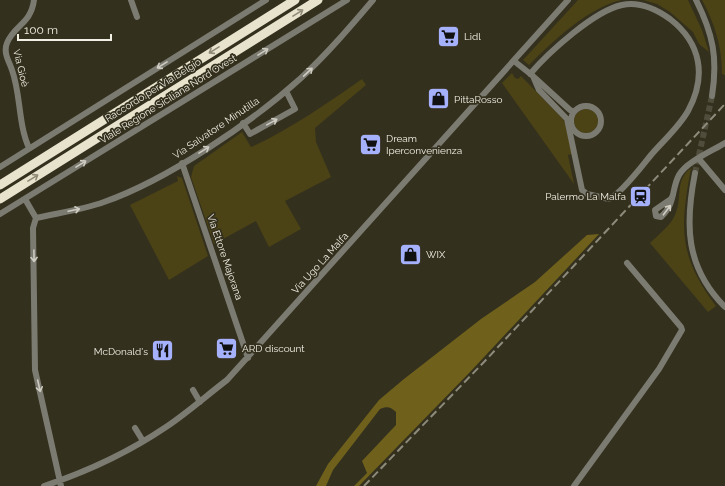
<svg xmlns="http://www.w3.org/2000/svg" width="725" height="486" font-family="Raleway,sans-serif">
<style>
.green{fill:#4b4215}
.forest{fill:#6f611b}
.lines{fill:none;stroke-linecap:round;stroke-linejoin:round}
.minor-tunnel{stroke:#504d3c;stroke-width:6;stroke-dasharray:6 3;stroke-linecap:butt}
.minor{stroke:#7c7b72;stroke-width:6}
.highway{stroke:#e8e3cd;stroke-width:9}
.rail{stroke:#8e8b7c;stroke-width:2;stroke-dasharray:8 4;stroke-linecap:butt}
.oneway{stroke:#8e8a76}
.oneway2{stroke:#cfccc2}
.labels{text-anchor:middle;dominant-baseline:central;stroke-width:3.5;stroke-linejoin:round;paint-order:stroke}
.poi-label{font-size:10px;fill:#f2efe4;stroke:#34301e;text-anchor:start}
.street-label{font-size:10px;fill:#f2efe4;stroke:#34301e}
</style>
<rect width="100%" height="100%" fill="#34301e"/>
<path class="green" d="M578,0H622C589,7 553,41 529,65L523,60Z
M643,0H688L702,30L709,52L699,44L693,32L670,12L657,4Z
M702,0H725V75L722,74C722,47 715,24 702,0Z
M512,73L515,78L518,79L521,76L562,118L565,123L572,154L568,155L574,184L502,83Z
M362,79L366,85L315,128L316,142L331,177L285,201L301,229L269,247L256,221L214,244L191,177L194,166L242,132L251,147C291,129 326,104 362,79Z
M574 121a12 12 0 1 1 24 0a12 12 0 1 1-24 0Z
M691,168C680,228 678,255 716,306L708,312L650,243C658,235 671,225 675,215C683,198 674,181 691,168Z
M177,176L182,178L208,256L169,280L130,205L178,181Z"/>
<path class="forest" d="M599,234L471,371L359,486H354L367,473L362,461L396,425V412C391,407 387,406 380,409L333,470L326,486H316L328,464L379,400L404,379L481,319L535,282L587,235Z"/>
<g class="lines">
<path class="minor-tunnel" d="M695,173L712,96"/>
<path class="minor" d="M131,0L137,17
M696,0C713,34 718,58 712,96
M514,61L533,76L539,90L567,119L582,190L587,194L609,199C621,194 642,166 651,155C663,141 679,127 688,111C707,76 701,43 670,19C656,9 640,1 622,5C594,11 549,52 530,74
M535,78L570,110L574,112
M571 121a15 15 0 1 1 30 0a15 15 0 1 1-30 0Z
M243,123L250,134L295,109L286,91
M29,148C18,124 21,95 12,70C9,61 3,53 7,43C14,25 31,24 34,0
M699,159L725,190
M182,163L248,358
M0,167L266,0
M695,173C685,224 685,267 725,307
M673,195L671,199L655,210L656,216L661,217C676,203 671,190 679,175C686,162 712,151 725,143
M25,199L36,218L33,228L35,370L61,486
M0,214L347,0
M36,218C58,213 82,210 104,202C167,180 251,123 301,78C327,54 350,27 373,0
M193,390L200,402
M135,428L143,441
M44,486C86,472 129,452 166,427C187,413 206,396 227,380L568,0
M574,486L659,369L682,330L681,327L627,263"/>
<path class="highway" d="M0,185L295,0
M0,199L318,0"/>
<path class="rail" d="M364,486L484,362L725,104"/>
</g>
<defs><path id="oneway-shaft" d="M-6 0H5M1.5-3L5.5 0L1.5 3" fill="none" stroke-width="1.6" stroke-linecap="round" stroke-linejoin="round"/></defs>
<g class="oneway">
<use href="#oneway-shaft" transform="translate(298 13) rotate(-32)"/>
<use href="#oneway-shaft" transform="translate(214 50) rotate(148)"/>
<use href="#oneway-shaft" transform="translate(33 178) rotate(-32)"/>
</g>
<g class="oneway2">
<use href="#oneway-shaft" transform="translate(263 52) rotate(-32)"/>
<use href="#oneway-shaft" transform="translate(162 65) rotate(148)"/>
<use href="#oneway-shaft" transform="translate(308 72) rotate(-43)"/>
<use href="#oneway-shaft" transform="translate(272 122) rotate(-29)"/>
<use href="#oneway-shaft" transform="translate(204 150) rotate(-32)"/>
<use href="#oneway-shaft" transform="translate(81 164) rotate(-32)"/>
<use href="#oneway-shaft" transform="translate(74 210) rotate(-12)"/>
<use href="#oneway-shaft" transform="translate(667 210) rotate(-53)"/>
<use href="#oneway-shaft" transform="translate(34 256) rotate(89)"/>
<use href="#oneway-shaft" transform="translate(39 386) rotate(77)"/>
</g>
<defs>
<symbol id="supermarket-square" viewBox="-11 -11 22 22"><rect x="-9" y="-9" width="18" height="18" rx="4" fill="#a6b1fc" stroke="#34301e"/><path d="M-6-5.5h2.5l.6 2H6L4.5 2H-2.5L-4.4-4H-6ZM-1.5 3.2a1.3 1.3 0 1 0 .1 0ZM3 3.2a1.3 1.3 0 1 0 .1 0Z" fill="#111"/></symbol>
<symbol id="shop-square" viewBox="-11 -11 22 22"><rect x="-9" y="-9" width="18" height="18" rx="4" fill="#a6b1fc" stroke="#34301e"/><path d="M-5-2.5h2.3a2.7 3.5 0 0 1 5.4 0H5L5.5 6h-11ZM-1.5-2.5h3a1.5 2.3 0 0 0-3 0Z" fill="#111"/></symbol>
<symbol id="station-square" viewBox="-11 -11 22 22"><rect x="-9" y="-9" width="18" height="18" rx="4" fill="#a6b1fc" stroke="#34301e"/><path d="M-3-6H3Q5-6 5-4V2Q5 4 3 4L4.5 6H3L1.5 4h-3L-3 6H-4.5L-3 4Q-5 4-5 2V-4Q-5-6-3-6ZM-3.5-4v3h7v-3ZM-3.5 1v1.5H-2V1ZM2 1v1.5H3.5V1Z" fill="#111"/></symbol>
<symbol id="restaurant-square" viewBox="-11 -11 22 22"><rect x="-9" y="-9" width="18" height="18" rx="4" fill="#a6b1fc" stroke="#34301e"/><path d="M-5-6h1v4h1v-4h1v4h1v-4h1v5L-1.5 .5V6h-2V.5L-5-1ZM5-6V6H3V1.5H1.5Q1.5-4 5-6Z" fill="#111"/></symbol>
</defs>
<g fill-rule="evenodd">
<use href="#supermarket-square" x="436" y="24" width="25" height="25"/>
<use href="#shop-square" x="426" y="86" width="25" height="25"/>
<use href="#supermarket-square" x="358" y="132" width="25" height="25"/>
<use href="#station-square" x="628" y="184" width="25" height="25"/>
<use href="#shop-square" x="398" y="242" width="25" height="25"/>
<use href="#supermarket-square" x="214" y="336" width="25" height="25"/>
<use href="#restaurant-square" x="150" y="338" width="25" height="25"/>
</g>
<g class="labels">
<g class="poi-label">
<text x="464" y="36">Lidl</text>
<text x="454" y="99">PittaRosso</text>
<text x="386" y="138">Dream<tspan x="386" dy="12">Iperconvenienza</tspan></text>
<text x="626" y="196" text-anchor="end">Palermo La Malfa</text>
<text x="426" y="254">WIX</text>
<text x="242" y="348">ARD discount</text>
<text x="148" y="351" text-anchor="end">McDonald's</text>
</g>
<g class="street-label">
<text transform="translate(21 68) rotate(76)">Via Gioè</text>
<text transform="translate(153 90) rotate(-32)">Raccordo per Via Belgio</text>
<text transform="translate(168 99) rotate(-32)">Viale Regione Siciliana Nord Ovest</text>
<text transform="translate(216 128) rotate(-34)">Via Salvatore Minutilla</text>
<text transform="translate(225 257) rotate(71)">Via Ettore Majorana</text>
<text transform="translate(320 263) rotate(-48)">Via Ugo La Malfa</text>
</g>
</g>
<path d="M18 34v6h93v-6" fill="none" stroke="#f2efe4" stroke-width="2"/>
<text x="24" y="34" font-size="12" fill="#f2efe4" stroke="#34301e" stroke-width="3" paint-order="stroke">100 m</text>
</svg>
